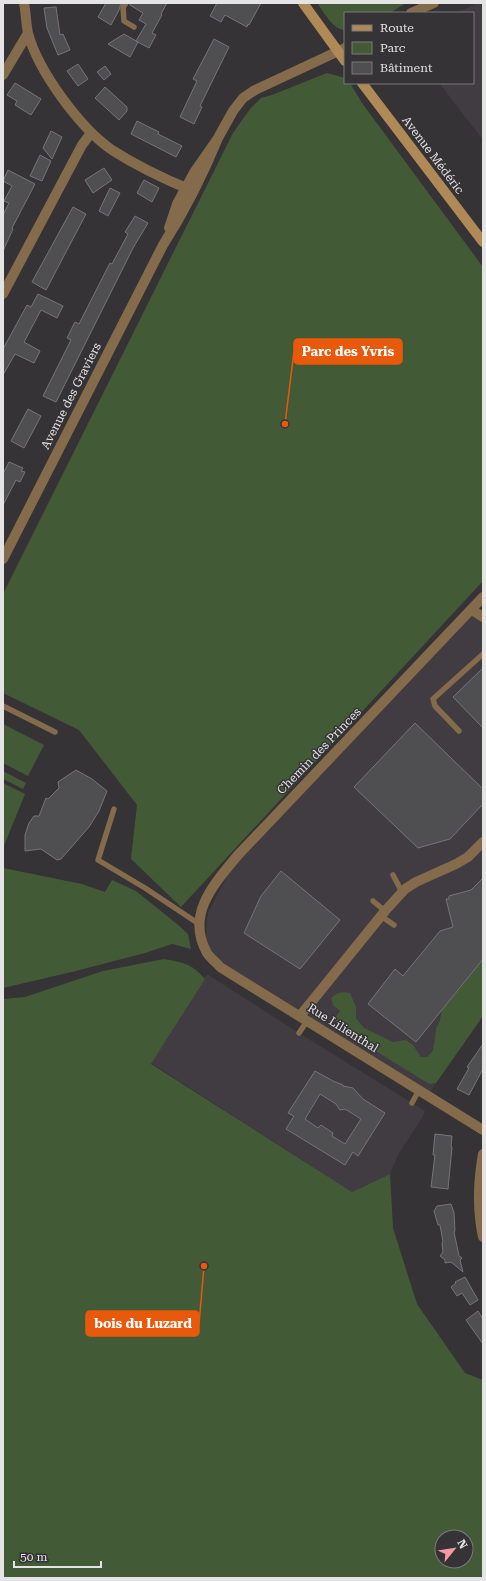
<svg xmlns="http://www.w3.org/2000/svg" width="486" height="1581" font-family="'Roboto Serif',serif">
<style>
.built{fill:#413b42}
.green{fill:#435a37;fill-rule:evenodd}
.building{fill:#4f4f52;stroke:#757478;fill-rule:evenodd}
.lines{fill:none;stroke-linecap:round;stroke-linejoin:round}
.service{stroke:#836b4b;stroke-width:5.5}
.minor{stroke:#836b4b;stroke-width:10}
.secondary{stroke:#b08a56;stroke-width:10}
.labels{text-anchor:middle;dominant-baseline:central;stroke-width:3;stroke-linejoin:round;paint-order:stroke}
.street-label{font-size:12px;fill:#e5e4e5;stroke:#353335}
.leader{fill:none;stroke:#e8590c;stroke-width:1.5}
.callout-dot{fill:#e8590c;stroke:#353335;stroke-width:1.5}
.callout{fill:#e8590c;stroke:#e8590c;stroke-width:1.5}
.callout-label{font-size:13px;text-anchor:middle;font-weight:bold;fill:#fff}
</style>
<rect width="100%" height="100%" fill="#353335"/>
<path class="built" d="M478,3H483V140L439,83H473V13H456Z
M472,610L483,617V1016L430,1092L224,964L210,950L206,937L207,921L208,913L238,855Z
M207,974L299,1033L425,1111L422,1118L399,1153L390,1174L352,1192L151,1063Z"/>
<path class="green" d="M317,3H406L390,13H345V30C333,30 324,12 317,3Z
M327,73L345,78V83H350L362,103L483,267V581L181,907L131,859L137,805L79,730L3,693V594L233,133L250,109L261,98L272,95Z
M3,724L44,745L28,776L3,763Z
M3,771L26,783L23,789L3,779Z
M3,783L25,794L3,848Z
M3,868L82,884L105,892L112,880L136,891L177,924L188,934L191,949L172,944L145,953L76,971L3,988Z
M164,959C184,963 191,963 205,979L151,1064L352,1192L390,1174L393,1228L417,1304L465,1373L483,1380V1578H3V999L25,997L103,971ZM442,1537H466V1561H442Z
M483,959V1016L436,1083L430,1084L421,1079L340,1029L336,1023L335,1018L340,1011L333,1005L331,998C337,993 341,991 350,993L356,1007V1018L364,1028L393,1042L406,1040L413,1045L421,1057H427L432,1052L434,1045L436,1029L440,1020L442,1010Z"/>
<path class="building" d="M106,3H121L119,10L111,25L98,17Z
M130,3H167L161,14L162,15L152,33L156,35L149,48L136,41L146,24L139,20L143,13L130,5Z
M217,3H261L249,25L248,24L247,27L225,15L221,22L210,16Z
M56,7L60,35L63,34L70,50L58,55L47,28L44,8Z
M124,34L138,42L130,57L108,44Z
M214,39L229,47L200,106L202,107L194,124L180,117L197,81L193,79Z
M78,64L88,79L78,86L67,71Z
M105,66L111,74L104,80L97,72Z
M15,83L41,99L31,115L15,105L17,101L7,95Z
M105,87L127,107V111L119,120L95,98Z
M137,121L159,132L158,134L182,146L176,157L131,134Z
M51,131L62,137L52,159L43,148Z
M40,155L51,161L42,181L30,176Z
M104,168L112,180L93,193L85,180Z
M8,170L35,184L12,228L13,229L3,251V215L9,203L4,201L12,186L3,181Z
M144,180L159,188L152,202L137,193Z
M110,188L120,193L108,216L99,211Z
M73,207L86,214L46,290L32,282Z
M135,216L148,223L133,248L56,402L43,396L71,340L67,338L75,322L79,324L110,263L112,264L128,234L125,232Z
M38,294L63,306L57,318L41,310L24,342L40,351L34,363L15,354L3,375V349L27,305L31,307Z
M28,409L41,416L24,448L11,441Z
M9,462L23,468L21,471L25,472L20,482L16,480L3,505V474Z
M483,668V728L453,697Z
M415,723L483,789V804L450,839L418,848L354,787Z
M76,770L92,779L107,791L99,811L89,827L61,859L57,860L41,849L25,851V835L29,823L34,816H39L46,798L48,799L59,788L58,782Z
M281,871L340,920L300,969L244,933L261,896Z
M483,878V959L416,1042L368,1004L395,969L403,976L440,931L453,927L446,899H449V896L471,890Z
M483,1044V1069L469,1095L457,1089L469,1068L467,1067Z
M315,1071L333,1081L343,1085V1086L353,1088L363,1099L385,1113L358,1156L353,1152L345,1165L286,1129L294,1116L288,1113ZM320,1094L336,1104L340,1110L345,1109L361,1119L345,1144L332,1136L333,1133L321,1125L318,1128L305,1119Z
M435,1134L452,1136L451,1147H452L448,1189L431,1187L435,1155H433Z
M451,1204L454,1213L455,1231L454,1232L459,1256L462,1258L460,1260L463,1272L451,1262L445,1263V1260L440,1256L443,1252L442,1243L443,1242L440,1225H438L434,1211L437,1206Z
M465,1277L478,1300L470,1305L462,1293L457,1296L451,1287L456,1283L455,1282Z
M478,1311L483,1319V1344L466,1320Z"/>
<g class="lines">
<path class="service" d="M126,3L123,7L124,21L134,27
M3,706L55,732
M459,731L435,706L433,699L483,654
M114,809L98,860L145,888L199,924
M393,875L402,892
M373,901L385,911
M381,916L394,925
M299,1033L307,1021
M412,1103L419,1090"/>
<path class="minor" d="M24,3C26,13 26,24 28,33C38,71 80,128 112,150C137,166 164,179 191,190
M411,13L434,3
M3,75L28,33
M169,228L177,204L195,171L218,138L233,111L243,98L255,90L345,48
M3,294L82,145L91,133
M3,559L163,245C186,209 202,177 218,138
M483,597L238,855C215,883 185,914 207,953C210,958 216,962 220,967L483,1130
M472,610L483,617
M300,1016L385,911L405,889L416,882L456,864L468,857L483,842
M483,1154C478,1182 477,1209 483,1237"/>
<path class="secondary" d="M303,3L345,61
M362,83L483,242"/>
</g>
<g class="labels">
<g class="street-label">
<text transform="translate(433 155) rotate(53)">Avenue Médéric</text>
<text transform="translate(71 396) rotate(-63)">Avenue des Graviers</text>
<text transform="translate(319 751) rotate(-46)">Chemin des Princes</text>
<text transform="translate(343 1028) rotate(32)">Rue Lilienthal</text>
</g>
</g>
<path class="leader" d="M285 424L294 351M204 1266L199 1324"/>
<g class="callout-dot">
<circle cx="285" cy="424" r="4"/>
<circle cx="204" cy="1266" r="4"/>
</g>
<g class="callout">
<rect x="294" y="339" width="108" height="25" rx="4"/>
<rect x="86" y="1311" width="113" height="25" rx="4"/>
</g>
<g class="callout-label">
<text x="348" y="356">Parc des Yvris</text>
<text x="143" y="1328">bois du Luzard</text>
</g>
<rect width="486" height="1581" fill="none" stroke="#e5e4e5" stroke-width="8"/>
<rect x="344" y="12" width="130" height="72" fill="#353335" stroke="#7b7a7b"/>
<rect x="352" y="25" width="20" height="6" fill="#b08a56" stroke="#7b7a7b"/>
<text x="380" y="32" font-size="12" fill="#e5e4e5">Route</text>
<rect x="352" y="42" width="20" height="12" fill="#435a37" stroke="#7b7a7b"/>
<text x="380" y="52" font-size="12" fill="#e5e4e5">Parc</text>
<rect x="352" y="62" width="20" height="12" fill="#4f4f52" stroke="#7b7a7b"/>
<text x="380" y="72" font-size="12" fill="#e5e4e5">Bâtiment</text>
<g transform="translate(454 1549) rotate(60)"><circle r="19" fill="#353335" stroke="#7b7a7b"/>
<path d="M0-3L7 15L0 10L-7 15Z" fill="#f49aa0"/>
<text y="-6" font-size="11" font-weight="bold" text-anchor="middle" fill="#e5e4e5">N</text>
</g>
<path d="M14 1561v6h87v-6" fill="none" stroke="#e5e4e5" stroke-width="2"/>
<text x="20" y="1561" font-size="12" fill="#e5e4e5" stroke="#353335" stroke-width="3" paint-order="stroke">50 m</text>
</svg>
